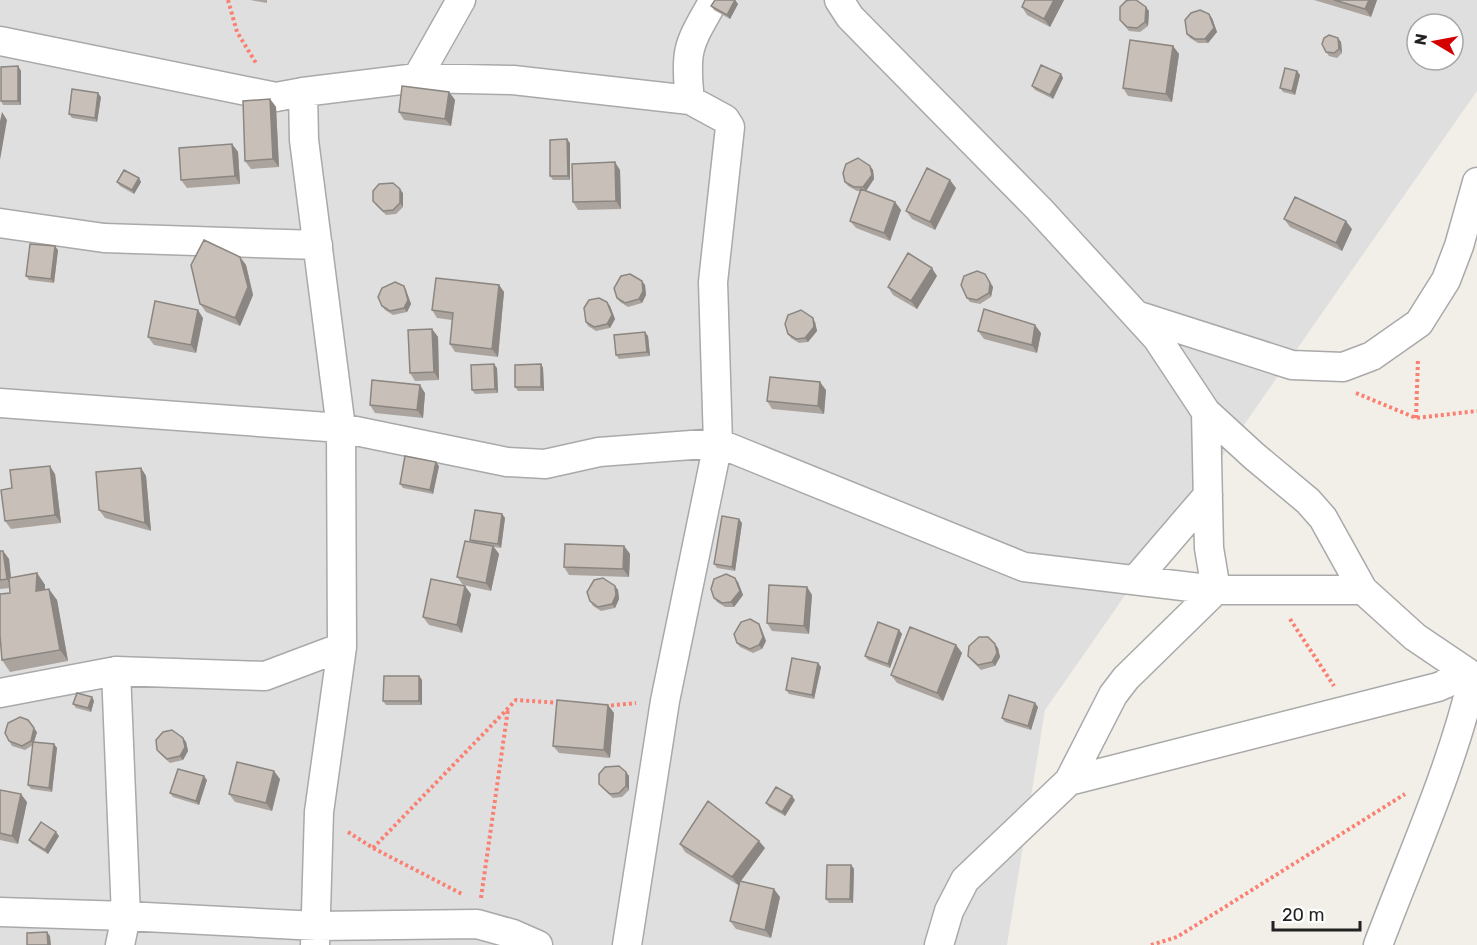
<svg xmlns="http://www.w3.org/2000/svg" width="1477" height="945" font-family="Rubik,sans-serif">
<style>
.residential{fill:#e0dfdf;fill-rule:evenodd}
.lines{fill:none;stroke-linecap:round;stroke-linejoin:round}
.minor-casing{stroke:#a9a9a9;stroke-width:31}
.path{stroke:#fa8072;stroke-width:4;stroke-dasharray:3 3;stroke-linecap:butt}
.minor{stroke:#fff;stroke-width:28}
.wall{fill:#aba49e}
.shaded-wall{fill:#8b8681}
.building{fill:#c7bfb8;stroke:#8b8681;stroke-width:1.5}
</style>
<rect width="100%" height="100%" fill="#f2efe9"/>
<path class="residential" d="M0,0H1477V91L1045,710L1007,945H0ZM1417,24H1453V60H1417Z"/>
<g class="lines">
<defs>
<path id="minor" d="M839,0L850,17L1039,209L1157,338L1206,412L1209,548L1216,590L1126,678L1113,695L1069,781L965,880L949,911L939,945
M0,41L276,97L303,92
M417,78L461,0
M0,223L104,238L318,245
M1136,315L1292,365L1343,367L1372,356L1419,323L1446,280L1459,246L1477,182
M0,403L341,428L507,462L545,464L599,452L718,443L713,282L730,127L725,119L690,100
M1206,412L1254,456L1308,501L1323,518L1363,590L1415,637L1477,679
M1136,579L1208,495
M116,671L126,916L317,926L477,924L513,934L538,945
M0,693L116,671L265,676L342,647L341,428L304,140L303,92L417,78L513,80L690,100C684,48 689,44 714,0
M1069,781L1438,687L1445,684L1460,668
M0,912L126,916L120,945
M315,945L319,812L342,647
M627,945L665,701L718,443L1024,567L1216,590H1363
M1378,945C1411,857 1452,768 1473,677"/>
</defs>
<use href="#minor" class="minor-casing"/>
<path class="path" d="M228,0L237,32L256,63
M1356,393L1416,418L1477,411
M1416,418L1418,359
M1290,619L1334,686
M605,706L636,703
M348,832L373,848L462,894
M373,848L516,700L561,703
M481,898L508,709
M1151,945L1177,937L1405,794"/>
<use href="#minor" class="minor"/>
</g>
<path class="wall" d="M250,0H267V3Z
M735,0L738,4L730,19L714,10L711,6Z
M1064,0L1050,27L1027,15L1022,7Z
M1314,0H1377L1371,17Z
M1149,11L1148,26L1140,32L1129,31L1120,20Z
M1212,18L1217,32L1208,43H1198L1190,38L1187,34Z
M1338,38L1341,42L1342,53L1337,58L1329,56L1326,52Z
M1173,46L1179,54L1172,102L1128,96L1123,88Z
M18,66L21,71V105H3L1,101Z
M1297,71L1300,75L1295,95L1283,92L1280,88Z
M1061,74L1063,78L1053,99L1035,90L1032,86Z
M449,92L455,100L451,126L404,120L399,112Z
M101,97L97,122L72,118L69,114Z
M270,99L276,107L279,167L251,169L245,161Z
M570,143V180H553L550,176Z
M232,144L238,152L240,184L187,188L181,180Z
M870,166L873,170L874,179L866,191H864L895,202L901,210L890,241L856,228L850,221L860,191H857L848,186L845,182Z
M620,170L621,209L578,210L573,202Z
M139,178L141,182L134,194L120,186L117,182Z
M956,188L935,230L912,219L906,211Z
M403,193V207L396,214L386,215L376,205L373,201Z
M1284,219L1352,229L1342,251L1290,227Z
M58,250L54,283L29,280L26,276Z
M240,257L246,265L253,295L240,326L206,312L200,304Z
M937,276L917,309L893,295L888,287Z
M988,279L993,287L991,297L980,304L970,302L967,298Z
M642,281L645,285L646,295L642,303L628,307L620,302L617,298Z
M499,285L504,292L498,357L455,352L450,344L452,320L437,318L432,310Z
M406,290L411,304L407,312L393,315L385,310L382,306Z
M610,306L615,319L610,328L596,331L588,326L586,322Z
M203,318L196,353L154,345L148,337Z
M815,322L817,331L808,342L799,343L791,338L788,334Z
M432,329L438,337L439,380L415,381L410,373Z
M978,331L1041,333L1037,353L984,339Z
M648,336L650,356L619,359L616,355Z
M541,364L543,368L544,391H518L515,387Z
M497,368L498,393L475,394L472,390Z
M826,390L824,414L772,409L767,401Z
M425,393L423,418L375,413L370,405Z
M439,466L433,494L403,488L400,484Z
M141,468L146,476L151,531L105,518L99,510Z
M55,474L61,523L11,529L5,521L12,488Z
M502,514L505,518L501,548L494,547L499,554L491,591L463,585L457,577L472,542L470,540Z
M742,523L735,571L717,568L714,564Z
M624,546L630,554L629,577L569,575L564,567Z
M0,551H3L9,559L11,578L37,573L45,585V590L57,600L68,661L10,672L2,660L10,593V588L0,589Z
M738,582L743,595L734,607H725L717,602L714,598Z
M615,586L618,590L619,599L615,608L601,611L593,606L590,601Z
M807,587L812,595L809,634L772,631L767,623Z
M471,594L462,633L429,625L423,617Z
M761,628L766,641L762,649L753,653L740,647L737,643Z
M899,630L902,634L890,668L868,660L865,656Z
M956,645L962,653L943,701L897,683L891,675Z
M998,648L1000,657L995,666L981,670L971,660L968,656Z
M818,663L821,667L814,699L789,694L786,690Z
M419,676L422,680V705H386L383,701Z
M92,697L94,701L91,712L76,708L73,704Z
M608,705L614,713L610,758L559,753L553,746Z
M1038,707L1031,730L1005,722L1002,718Z
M37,732L34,742L54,744L57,748L52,792L31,789L28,785L33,745L25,750L12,746L9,741Z
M183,738L186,742L188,751L183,760L170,763L160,754L157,750Z
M626,772L629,776V790L622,797L613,798L602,788L599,784Z
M280,779L272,811L235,802L229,794Z
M207,780L199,805L173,797L170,793Z
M0,790L27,802L18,844L0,840Z
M795,800L785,816L769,807L766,803Z
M59,836L48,854L32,844L29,840Z
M680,844L765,848L741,881L780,897L771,938L736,929L730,921L739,883L738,885L685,852Z
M851,865L854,869L853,903H829L826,899Z"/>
<path class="shaded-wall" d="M735,0L738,4L730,19L727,15Z
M1054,0H1064L1050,27L1044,19Z
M1369,0H1377L1371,17L1365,9Z
M1146,7L1149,11L1148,26L1145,22Z
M1209,14L1212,18L1217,32L1208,43L1205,39Z
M1338,38L1341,42L1342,53L1339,49Z
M1173,46L1179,54L1172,102L1166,94Z
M18,66L21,71V105L18,101Z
M1297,71L1300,75L1295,95L1292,91Z
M1061,74L1063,78L1053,99L1050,95Z
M449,92L455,100L451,126L445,119Z
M98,93L101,97L97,122L95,118Z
M270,99L276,107L279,167L273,159Z
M2,112L7,120L0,160V121Z
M567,139L570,143V180L568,176Z
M232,144L238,152L240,184L235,176Z
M615,162L620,170L621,209L616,201Z
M870,166L873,170L874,179L866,191L863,187Z
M139,178L141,182L134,194L132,190Z
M950,180L956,188L935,230L930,222Z
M400,189L403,193V207L400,203Z
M895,202L901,210L890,241L884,233Z
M1346,221L1352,229L1342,251L1336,243Z
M55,246L58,250L54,283L51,279Z
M240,257L246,265L253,295L240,326L235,318Z
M932,268L937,276L917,309L911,301Z
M985,274L993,287L991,297L989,293Z
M642,281L645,285L646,295L642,303L639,299Z
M499,285L504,292L498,357L492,349Z
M404,286L406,290L411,304L407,312L404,308Z
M607,302L610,306L615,319L610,328L607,324Z
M198,310L203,318L196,353L191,345Z
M813,318L815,322L817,331L808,342L805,338Z
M1035,325L1041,333L1037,353L1032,345Z
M432,329L438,337L439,380L434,372Z
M645,332L648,336L650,356L647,352Z
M494,364L497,368L498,393L495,389Z
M541,364L543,368L544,391L541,387Z
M820,382L826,390L824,414L818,406Z
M420,385L425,393L423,418L417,410Z
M436,462L439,466L433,494L430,490Z
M50,466L55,474L61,523L55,515Z
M141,468L146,476L151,531L145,523Z
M502,514L505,518L501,548L498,544Z
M739,519L742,523L735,571L732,567Z
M493,546L499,554L491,591L486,583Z
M624,546L630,554L629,577L623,569Z
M3,551L9,559L12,587L7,579Z
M37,573L45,585L44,603L36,591Z
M735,578L738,582L743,595L734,607L731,602Z
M465,586L471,594L462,633L457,625Z
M615,586L618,590L619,599L615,608L612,604Z
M807,587L812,595L809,634L804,626Z
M49,589L57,600L68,661L60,650Z
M759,624L761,628L766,641L762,649L759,645Z
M899,630L902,634L890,668L888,664Z
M995,644L998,648L1000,657L995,666L992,662Z
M956,645L962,653L943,701L937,693Z
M818,663L821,667L814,699L812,695Z
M419,676L422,680V705L419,701Z
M92,697L94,701L91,712L88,708Z
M1035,703L1038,707L1031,730L1028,726Z
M608,705L614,713L610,758L604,750Z
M34,728L37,732L33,745L31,741Z
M183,738L186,742L188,751L183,760L180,756Z
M54,744L57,748L52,792L49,788Z
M274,771L280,779L272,811L266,803Z
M626,772L629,776V790L626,786Z
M204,776L207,780L199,805L196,801Z
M21,794L27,802L18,844L12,836Z
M792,796L795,800L785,816L782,812Z
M56,832L59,836L48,854L45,850Z
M759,841L765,848L738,885L732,877Z
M851,865L854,869L853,903L850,899Z
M774,889L780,897L771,938L765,930Z
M47,932L50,936L51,945H48Z"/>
<path class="building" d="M715,0H735L727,15L711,6Z
M1025,0H1054L1044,19L1022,7Z
M1129,0H1136L1146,7L1145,22L1137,28L1127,27L1120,20V7L1126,1Z
M1334,0H1369L1365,9Z
M1200,10L1209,14L1214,28L1205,39H1195L1187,34L1185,20L1191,13Z
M1329,35L1338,38L1339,49L1334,53L1326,52L1322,44L1324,38Z
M1130,40L1173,46L1166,94L1123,88Z
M1041,65L1061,74L1050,95L1032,86Z
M18,66V101H1V67Z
M1285,68L1297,71L1292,91L1280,88Z
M402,86L449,92L445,119L399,112Z
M72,89L98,93L95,118L69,114Z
M270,99L273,159L245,161L243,101Z
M567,139L568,176H550V140Z
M232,144L235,176L181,180L179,148Z
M858,158L870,166L872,175L863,187H854L845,182L843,173L846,164Z
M615,162L616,201L573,202L572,164Z
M927,168L950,180L930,222L906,211Z
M124,170L139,178L132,190L117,182Z
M393,183L400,189V203L393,210L383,211L373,201V191L379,184Z
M861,189L895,202L884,233L850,221Z
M1295,197L1346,221L1336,243L1284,219Z
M204,240L240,257L248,287L235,318L200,304L191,265Z
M30,244L55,246L51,279L26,276Z
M908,253L932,268L911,301L888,287Z
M977,271L985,274L990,283L989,293L977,300L967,298L961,285L964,276Z
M630,274L642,281L643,291L639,299L625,303L617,298L614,288L621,276Z
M436,278L499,285L492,349L450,344L453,313L432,310Z
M395,282L404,286L408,300L404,308L390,311L382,306L378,297L382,288Z
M599,298L607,302L612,315L607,324L594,327L586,322L584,308L589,300Z
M155,301L198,310L191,345L148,337Z
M984,309L1035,325L1032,345L978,331Z
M801,310L813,318L814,327L805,338L796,339L788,334L785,324L788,315Z
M432,329L434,372L410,373L408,330Z
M645,332L647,352L616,355L614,335Z
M494,364L495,389L472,390L471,365Z
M541,364V387H515V365Z
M770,377L820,382L818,406L767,401Z
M372,380L420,385L417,410L370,405Z
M405,456L436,462L430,490L400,484Z
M50,466L55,515L5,521L1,490L12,488L10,470Z
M141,468L145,523L99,510L96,472Z
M475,510L502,514L498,544L470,540Z
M722,516L739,519L732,567L714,564Z
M465,541L493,546L486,583L457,577Z
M565,544L624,546L623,569L564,567Z
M0,551H3L7,579L0,580Z
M37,573L36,591L49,589L60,650L2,660L0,635V594L10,593L9,578Z
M726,574L735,578L740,591L731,602L722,603L714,598L711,589L714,579Z
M603,578L615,586L616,595L612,604L598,607L590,601L587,592L594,580Z
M431,579L465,586L457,625L423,617Z
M769,585L807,587L804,626L767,623Z
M750,619L759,624L763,637L759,645L750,649L737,643L734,634L741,622Z
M878,622L899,630L888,664L865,656Z
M910,627L956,645L937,693L891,675Z
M979,637H988L995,644L997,653L992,662L978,665L968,656L969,646Z
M792,658L818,663L812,695L786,690Z
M384,676H419V701H383Z
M77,693L92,697L88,708L73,704Z
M1009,695L1035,703L1028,726L1002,718Z
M557,700L608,705L604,750L553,746Z
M20,717L28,720L34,728L31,741L22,746L9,741L5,733L8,723Z
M172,730L183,738L185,747L180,756L167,759L157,750L156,740L163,732Z
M33,742L54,744L49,788L28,785Z
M237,762L274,771L266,803L229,794Z
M619,766L626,772V786L619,793L610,794L599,784V774L605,767Z
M178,769L204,776L196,801L170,793Z
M776,787L792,796L782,812L766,803Z
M0,790L21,794L12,836L0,833Z
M708,801L759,841L732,877L680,844Z
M41,822L56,832L45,850L29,840Z
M827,865H851L850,899H826Z
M740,881L774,889L765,930L730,921Z
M47,932L48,945H27V933Z"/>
<g transform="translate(1435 42) rotate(280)"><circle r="28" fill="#ffffff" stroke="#a7a7a7" stroke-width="1.5"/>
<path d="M0-4.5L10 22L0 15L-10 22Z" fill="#d40000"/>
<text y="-9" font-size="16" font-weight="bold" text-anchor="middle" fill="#222222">N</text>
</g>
<path d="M1273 921v9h87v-9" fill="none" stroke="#222222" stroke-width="3"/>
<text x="1282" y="921" font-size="18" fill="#222222" stroke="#ffffff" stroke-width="4.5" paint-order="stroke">20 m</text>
</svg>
